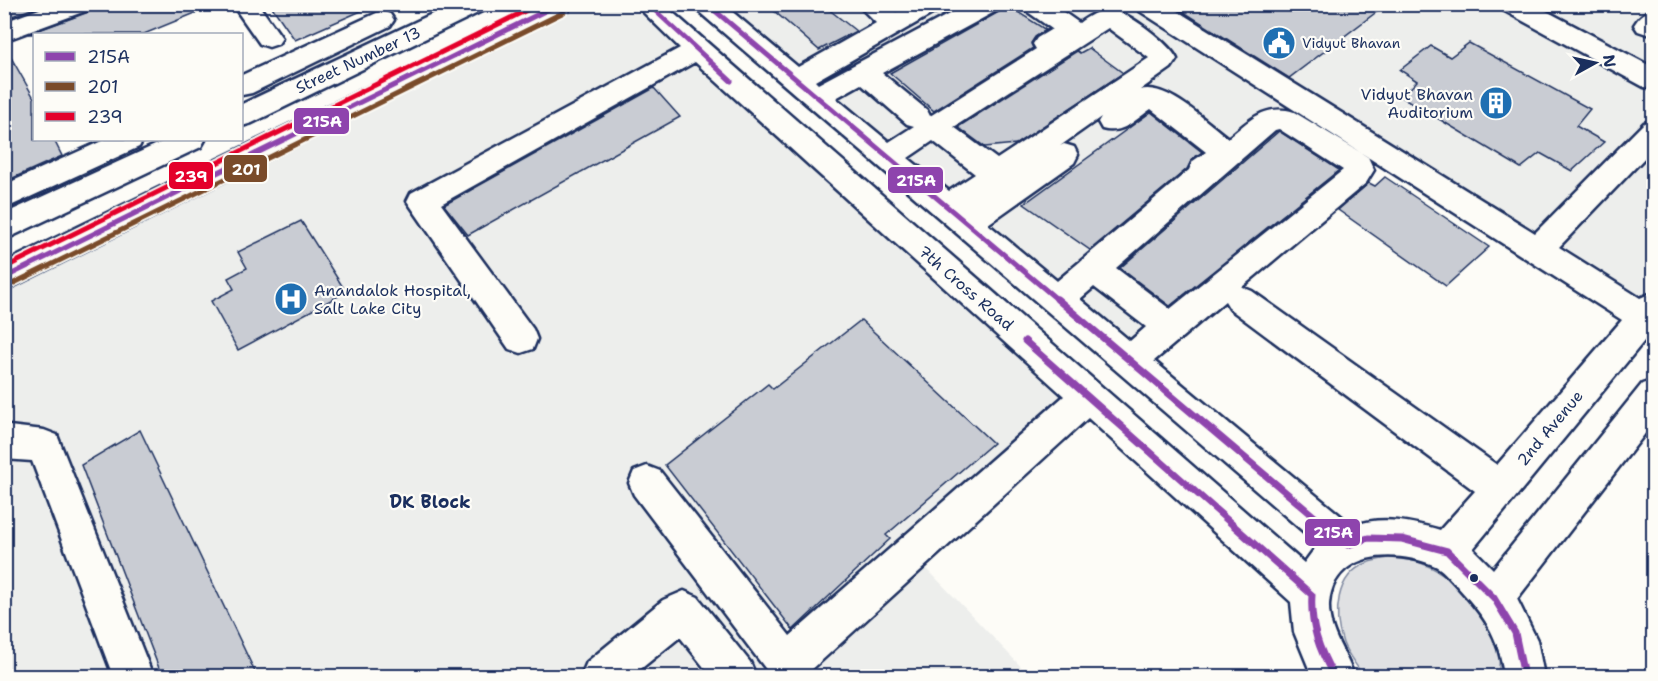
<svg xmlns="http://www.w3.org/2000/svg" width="1658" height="681" font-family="'Shantell Sans',sans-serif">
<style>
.built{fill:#edeeec}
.green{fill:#e0e1e3;stroke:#7e88a0;stroke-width:1.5}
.building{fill:#c9ccd3;stroke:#1b2f5e;stroke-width:1.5}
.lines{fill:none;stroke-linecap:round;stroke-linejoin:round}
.minor-casing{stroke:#1b2f5e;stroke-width:5}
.major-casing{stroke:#1b2f5e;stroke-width:5}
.minor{fill:#fdfcf7;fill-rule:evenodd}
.major{fill:#fdfcf7;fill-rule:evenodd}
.bus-1-far1-casing{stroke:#fdfcf7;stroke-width:9}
.bus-1-casing{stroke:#fdfcf7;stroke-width:11}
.bus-2-casing{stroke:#fdfcf7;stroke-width:9}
.bus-3-casing{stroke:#fdfcf7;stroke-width:9}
.bus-1-far1{stroke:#8e44ad;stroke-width:5}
.bus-1{stroke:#8e44ad;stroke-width:7}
.bus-2{stroke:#7a4b2a;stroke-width:5}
.bus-3{stroke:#e4002b;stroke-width:5}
.bus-dot{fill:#1b2f5e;stroke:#fdfcf7;stroke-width:2}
.labels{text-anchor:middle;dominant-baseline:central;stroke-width:4.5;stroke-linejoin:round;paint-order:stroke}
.far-poi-label{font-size:14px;fill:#1b2f5e;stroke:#fdfcf7;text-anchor:start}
.street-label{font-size:16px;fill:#1b2f5e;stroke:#fdfcf7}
.poi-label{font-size:16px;fill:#1b2f5e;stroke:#fdfcf7;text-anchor:end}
.neighbourhood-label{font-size:18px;font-weight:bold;fill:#1b2f5e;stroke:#fdfcf7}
.line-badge{stroke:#fdfcf7;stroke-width:2}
.badge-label{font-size:16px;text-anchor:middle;font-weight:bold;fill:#fff}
</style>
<rect width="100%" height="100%" fill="#fdfcf7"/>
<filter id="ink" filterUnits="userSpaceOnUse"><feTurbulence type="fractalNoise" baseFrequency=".0167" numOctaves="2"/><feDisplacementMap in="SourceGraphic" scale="12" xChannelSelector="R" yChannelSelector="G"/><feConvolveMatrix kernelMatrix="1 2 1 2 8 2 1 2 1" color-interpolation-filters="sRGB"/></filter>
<g filter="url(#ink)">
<path class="built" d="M580,5H636L1075,396L906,547L1030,676H5V291Z
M720,5H1653V287L1627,319L1372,156L1141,356Z"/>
<path class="green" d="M1390,558C1399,559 1410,559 1418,562C1453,574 1496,614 1499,653C1500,661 1499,669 1498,676H1365L1362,674C1356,664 1347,654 1343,643C1333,615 1335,575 1367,563C1374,560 1383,559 1390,558Z"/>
<path class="building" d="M4,4H45L4,19Z
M93,4H215V5L144,34H28L89,12Z
M270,4H377L295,40Z
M766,4H822L856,31L819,50Z
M1171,4H1387L1289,78Z
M1007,5L1046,30L1035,37L1031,43L1033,48L934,111L890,73L999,12Z
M1469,43L1590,109L1576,126L1604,142L1572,171L1540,153L1521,168L1402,97L1417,81L1400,70L1431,46L1450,57Z
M4,45L34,98V140H54L62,156L4,182Z
M1089,48L1123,73L1016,144L985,147L958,127L1077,51L1080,53Z
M654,88L680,117L468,235L444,205Z
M1151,112L1202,152L1192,159L1187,169L1090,250L1024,204Z
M1279,131L1339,170L1170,306L1120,268Z
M1385,177L1489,247L1446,286L1338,210L1369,183L1375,186Z
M301,221L346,292L238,350L211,301L234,289L228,278L247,268L238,252Z
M861,320L993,443L886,535L890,539L793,630L665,465L768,384L773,389Z
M140,430L257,676H162L81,465Z"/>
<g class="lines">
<defs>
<path id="minor" d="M53,4H91L88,10L4,41V22Z
M232,4H258L282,38L278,44L269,47L260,44Z
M635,4H663L1304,563L1318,544L697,10L694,4H723L798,67L876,23L857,4H886L896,12L910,4H942L939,10L815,81L818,84L968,4H1001L998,10L882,73L927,110L930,116L1036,49L1033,44L1037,38L1052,29L1025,10L1022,4H1052L1079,23C1090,15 1100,9 1114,11C1130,13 1171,45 1177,59L1171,68L1140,90C1167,82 1206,122 1228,138C1249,121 1265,103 1294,112L1368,157L1374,170L1366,183L1242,287L1252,291L1497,465L1622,320L1138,10L1135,4H1166L1535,233L1644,123L1654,120V148L1559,247L1640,298L1654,292V329L1473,549L1493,569L1642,384L1654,380V422L1517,599L1537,640L1544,676H1504C1499,635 1484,616 1457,586C1450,579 1442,568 1433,565C1394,549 1333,551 1329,604C1328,632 1346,652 1354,676H1312L1294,632L1291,602L1088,418L808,673L802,676H771L634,495L629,483L634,471L647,466L660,471L790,636L1064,396L695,62L441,204L533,329L537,339L533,349L521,353L509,349L407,201L411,193L680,48ZM1108,28L1149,58L997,159L954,127ZM861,84L907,124L914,126L889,142L836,98ZM1151,109L1206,152L1193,161L1189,170L1057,281L988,224L1074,163L1078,155L1074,147L1064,144L1060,146L1101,117L1098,122L1102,129C1122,135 1135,120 1151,109ZM1279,129L1343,170L1170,309L1116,268L1275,130ZM933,141L975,174L949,191L908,158ZM1094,287L1146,327L1130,341L1080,299ZM1225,301L1230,309L1475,491L1440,530C1413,522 1381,515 1353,526L1154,361Z
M1500,4H1533L1654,68V89L1644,87L1503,10Z
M1654,10V32L1647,34L1638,31L1634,25C1639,17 1644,12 1654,10Z
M381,11L390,14L394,20L390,26L252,93L242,95V75Z
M104,140H143L139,147L4,209V185Z
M9,426L44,430L57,435L153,676H113L32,461L4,459V427Z
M684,591L698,597L750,662L756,676H711L680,637L632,676H581L587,662L663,600Z"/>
<path id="major" d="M453,4H487L484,10L252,123L242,126V104Z
M538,4H572L569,10L4,291V263Z
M166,140H205L201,147L4,240V214Z"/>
</defs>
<use href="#minor" class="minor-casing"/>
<use href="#major" class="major-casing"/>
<use href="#minor" class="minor"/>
<use href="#major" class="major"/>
<defs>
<path id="bus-1-far1" d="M648,4L731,81
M707,4L1059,301
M4,278L559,4"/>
<path id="bus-1" d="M1057,299L1348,545L1368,538L1402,539L1447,551L1494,598L1515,633L1524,676
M1025,341L1312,595C1310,625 1319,650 1334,676"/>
<path id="bus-2" d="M8,286L564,12"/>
<path id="bus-3" d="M4,268L539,4"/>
</defs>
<use href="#bus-1-far1" class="bus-1-far1-casing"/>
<use href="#bus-1" class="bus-1-casing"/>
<use href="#bus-2" class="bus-2-casing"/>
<use href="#bus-3" class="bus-3-casing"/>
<use href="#bus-1-far1" class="bus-1-far1"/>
<use href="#bus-1" class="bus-1"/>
<use href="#bus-2" class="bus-2"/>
<use href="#bus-3" class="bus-3"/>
</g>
</g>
<defs>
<symbol id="civic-disc" viewBox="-11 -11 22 22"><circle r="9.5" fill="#1f6fb2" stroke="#fdfcf7"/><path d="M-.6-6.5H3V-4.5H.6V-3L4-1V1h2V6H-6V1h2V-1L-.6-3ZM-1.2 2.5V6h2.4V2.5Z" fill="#fff"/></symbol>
<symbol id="building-disc" viewBox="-11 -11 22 22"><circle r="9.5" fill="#1f6fb2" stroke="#fdfcf7"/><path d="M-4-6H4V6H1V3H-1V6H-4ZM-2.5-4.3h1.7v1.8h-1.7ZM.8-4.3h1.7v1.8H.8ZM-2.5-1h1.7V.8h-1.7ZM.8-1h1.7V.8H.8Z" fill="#fff"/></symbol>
<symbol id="hospital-disc" viewBox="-11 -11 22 22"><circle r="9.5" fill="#1f6fb2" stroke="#fdfcf7"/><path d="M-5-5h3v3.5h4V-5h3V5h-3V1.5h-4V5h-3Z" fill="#fff"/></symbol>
</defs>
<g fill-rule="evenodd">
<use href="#civic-disc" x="1260" y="24" width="38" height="38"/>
<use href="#building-disc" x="1477" y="84" width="38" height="38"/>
<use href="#hospital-disc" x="272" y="280" width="38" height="38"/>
</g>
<circle class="bus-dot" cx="1474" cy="578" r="5"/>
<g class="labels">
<g class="far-poi-label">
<text x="1302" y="43">Vidyut Bhavan</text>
</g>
<g class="street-label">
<text transform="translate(358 60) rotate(-25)">Street Number 13</text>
<text transform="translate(966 288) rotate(41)">7th Cross Road</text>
<text transform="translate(1550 428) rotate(-50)">2nd Avenue</text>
</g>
<g class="poi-label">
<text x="1473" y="94">Vidyut Bhavan<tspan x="1473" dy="18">Auditorium</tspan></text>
<text x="314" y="290" text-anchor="start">Anandalok Hospital,<tspan x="314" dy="18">Salt Lake City</tspan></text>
</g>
<g class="neighbourhood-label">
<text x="430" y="502">DK Block</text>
</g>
</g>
<g class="line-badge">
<rect x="293" y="107" width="57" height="28" rx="6" fill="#8e44ad"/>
<rect x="223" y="154" width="45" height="29" rx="6" fill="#7a4b2a"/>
<rect x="168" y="161" width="46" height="29" rx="6" fill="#e4002b"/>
<rect x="887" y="166" width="57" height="28" rx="6" fill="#8e44ad"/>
<rect x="1304" y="518" width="57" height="29" rx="6" fill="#8e44ad"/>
</g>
<g class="badge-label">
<text x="322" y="127">215A</text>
<text x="246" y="175">201</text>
<text x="191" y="182">239</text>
<text x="916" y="186">215A</text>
<text x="1333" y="538">215A</text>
</g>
<rect width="1658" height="681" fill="none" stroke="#fdfcf7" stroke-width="24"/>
<rect x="12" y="12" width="1634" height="657" fill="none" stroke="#1b2f5e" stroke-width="2" filter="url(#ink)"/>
<rect x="33" y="33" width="210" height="108" fill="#fdfcf7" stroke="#a3aaba" stroke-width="1.5"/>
<rect x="45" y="52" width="30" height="9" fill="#8e44ad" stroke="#a3aaba" stroke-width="1.5"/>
<text x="87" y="63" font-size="18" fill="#1b2f5e">215A</text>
<rect x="45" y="82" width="30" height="9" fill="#7a4b2a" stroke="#a3aaba" stroke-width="1.5"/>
<text x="87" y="93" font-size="18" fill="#1b2f5e">201</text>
<rect x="45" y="112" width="30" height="9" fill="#e4002b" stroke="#a3aaba" stroke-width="1.5"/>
<text x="87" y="123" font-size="18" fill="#1b2f5e">239</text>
<g transform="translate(1595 63) rotate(82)" stroke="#fdfcf7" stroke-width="4.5" paint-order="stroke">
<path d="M0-4.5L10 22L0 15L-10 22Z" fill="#1b2f5e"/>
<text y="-9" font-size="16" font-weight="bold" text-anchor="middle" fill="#1b2f5e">N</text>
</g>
</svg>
